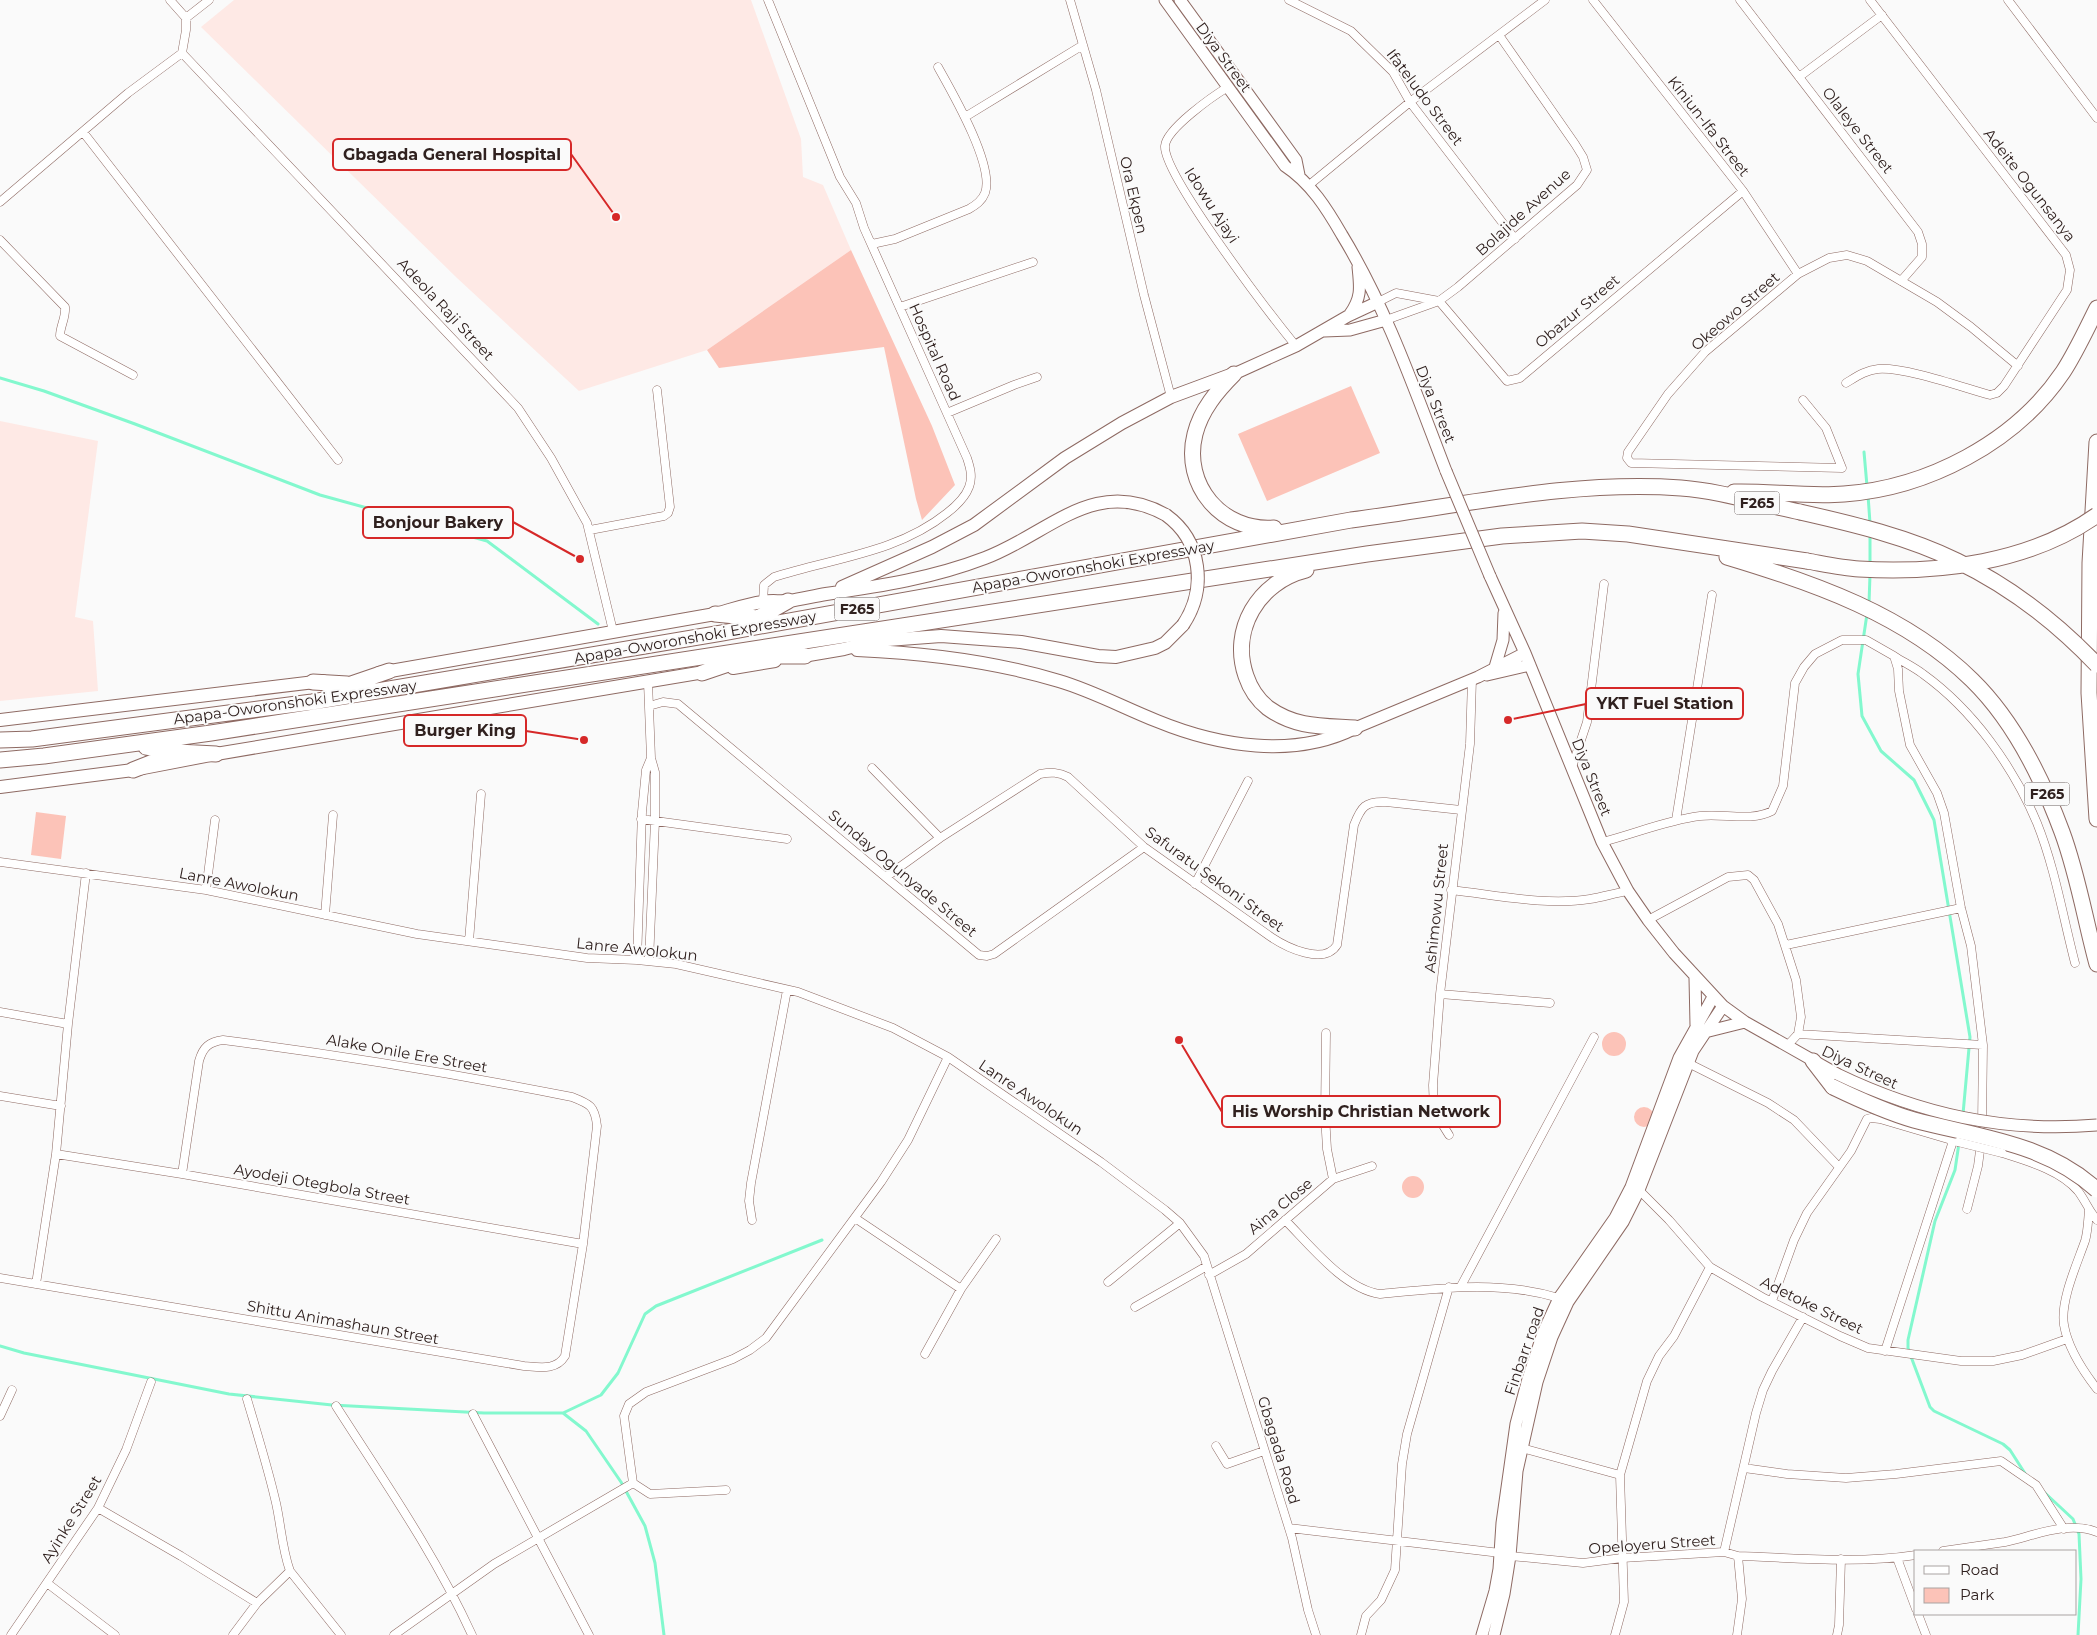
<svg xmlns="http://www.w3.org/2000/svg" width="2097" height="1635" font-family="Montserrat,sans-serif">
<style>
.built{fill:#fee9e5}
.green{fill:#fcc3b8}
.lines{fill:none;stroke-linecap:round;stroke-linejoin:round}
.stream{stroke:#83f8ce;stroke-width:3}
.street-casing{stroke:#8e6a63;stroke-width:9}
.secondary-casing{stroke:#8e6a63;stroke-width:13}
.primary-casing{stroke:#8e6a63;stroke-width:14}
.highway-casing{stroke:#8e6a63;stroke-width:17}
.street{stroke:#fff;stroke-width:8}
.secondary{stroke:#fff;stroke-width:11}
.primary{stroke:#fff;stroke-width:12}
.highway{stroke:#fff;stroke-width:15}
.street-bridge-casing{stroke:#8e6a63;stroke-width:9;stroke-linecap:butt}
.secondary-bridge-casing{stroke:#8e6a63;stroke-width:13;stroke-linecap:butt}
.primary-bridge-casing{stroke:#8e6a63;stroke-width:14;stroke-linecap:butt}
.highway-bridge-casing{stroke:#8e6a63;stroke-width:17;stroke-linecap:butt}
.street-bridge{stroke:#fff;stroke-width:8}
.secondary-bridge{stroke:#fff;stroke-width:11}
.primary-bridge{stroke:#fff;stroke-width:12}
.highway-bridge{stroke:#fff;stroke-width:15}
.labels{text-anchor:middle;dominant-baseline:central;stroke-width:4;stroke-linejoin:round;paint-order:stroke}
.shield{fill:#fafafa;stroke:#6d6261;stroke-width:1}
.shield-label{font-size:14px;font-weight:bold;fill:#30211f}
.street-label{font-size:15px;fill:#30211f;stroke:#fafafa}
.leader{fill:none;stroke:#d62828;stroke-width:2}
.callout-dot{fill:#d62828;stroke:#fafafa;stroke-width:2}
.callout{fill:#fafafa;stroke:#d62828;stroke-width:2}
.callout-label{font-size:16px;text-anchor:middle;font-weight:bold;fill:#30211f}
</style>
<rect width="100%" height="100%" fill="#fafafa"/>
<path class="built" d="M234,0H751L801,139L803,177L823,185L851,250L707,350L579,391L457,278L201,27Z
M0,421L98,441L75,617L93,621L98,691L0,701Z"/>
<path class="green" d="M851,250L932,426L955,485L922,520L916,499L884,347L719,368L707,350Z
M1351,386L1380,453L1267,501L1238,434Z
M36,812L66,816L61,859L31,855Z
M1602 1044a12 12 0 1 1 24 0a12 12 0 1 1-24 0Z
M1634 1117a10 10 0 1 1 20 0a10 10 0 1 1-20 0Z
M1402 1187a11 11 0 1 1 22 0a11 11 0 1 1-22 0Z"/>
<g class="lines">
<path class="stream" d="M0,378L44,391L135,424L320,495L487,541L598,624
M1864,452L1867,486
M1868,495L1870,523
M1870,535V566
M1869,603L1870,575
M1867,614L1858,674L1862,716L1881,751L1914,780L1934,820L1970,1037L1963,1114
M1959,1143L1955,1170L1935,1221L1908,1340V1348L1913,1362L1930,1407L1934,1411L2003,1444L2010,1450L2026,1475
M0,1346L24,1353L229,1394L332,1405L484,1413H563L601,1395L618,1373L645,1314L656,1306L822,1240
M563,1413L586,1431L621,1482L645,1526L655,1563L664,1635
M2045,1493L2073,1519L2079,1534L2081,1579L2078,1635"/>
<defs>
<path id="street" d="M170,0L186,18
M1070,0L1096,90L1144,295L1171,397
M1289,0L1351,31L1393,72L1410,102L1515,239
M1593,0L1743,191L1798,274
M1740,0L1918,232L1922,244V257L1901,281
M2008,0L2097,118
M182,53L518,408L551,458L587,523L613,631
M182,53L186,30V18L209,0
M1799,77L1882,15
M1228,87C1213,96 1166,129 1165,146C1163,175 1273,318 1296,346
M965,117L1083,45
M83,132L338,460
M1308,186L1410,102L1545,0
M0,202L128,93L182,53
M0,240L65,307C66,318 60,326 60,336L133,375
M872,244L895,239L969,209C976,205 982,201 985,193C995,166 952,92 938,67
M1378,302L1396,293L1439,301L1507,381L1520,378L1743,191
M900,307L1033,262
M1386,320L1439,301L1458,287L1577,185L1587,170L1583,157L1575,144L1499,35
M1846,383C1856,377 1866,370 1878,369C1906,367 1961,387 1990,395L1997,393L2004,386L2067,290L2070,270L2066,255L1870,0
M1803,400L1826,428L1842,468L1631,463L1627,458L1628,452L1668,394L1705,352L1798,274L1829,258L1847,255L1867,261L1937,302L1971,327L2018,366
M947,413L1014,385L1037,377
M590,530L664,516L668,513L670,507L657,390
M763,602L764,585L774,577C833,558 897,553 947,513C956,506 965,498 969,487C973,477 970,467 967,458L864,228L856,203L840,177L768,0
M1894,656C1903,662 1914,667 1923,674C1973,710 2013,766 2037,823C2055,868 2063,917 2075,963
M648,682L651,758L655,772V821L649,961
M649,706L663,702L678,704L979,955L987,956L994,954L1144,847
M1572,767L1587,722L1604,584
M872,768L940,838
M641,819L787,839
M1676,820L1712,595
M1602,842C1634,834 1667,820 1700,816C1723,813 1751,822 1772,811L1783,786L1795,683L1804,667L1815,654L1842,640H1866L1894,656L1898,669L1899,691L1910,745L1937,793L1944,813L1961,908L1971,946L1983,1045L1982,1124
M0,862L206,890L417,934L587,958L637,960L676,964L798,992L893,1028L948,1057L1101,1162L1165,1210L1180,1223L1204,1256L1292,1538L1308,1610L1316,1635
M886,877L940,838L1040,774C1051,772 1059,772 1068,777L1144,847L1271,937C1286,947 1324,966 1337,945L1354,825C1361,807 1365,801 1386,802L1461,810
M1195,884L1248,781
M206,890L215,820
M1451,890C1496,895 1545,906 1590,899C1603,897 1615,893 1628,891
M325,915L333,815
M1648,920L1728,877L1748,875L1754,880L1778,924L1796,980L1801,1017L1798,1034L1787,1046
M469,941L481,794
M1786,945L1961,908
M637,960L642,812L646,770L651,758
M1440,994L1550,1003
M0,1012L68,1024
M1326,1033L1325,1115L1327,1149L1333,1179
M1798,1034L1983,1045
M1688,1063L1768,1103L1794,1120L1839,1167
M0,1096L61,1106
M1449,1135L1434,1111L1433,1085L1440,994L1470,744L1472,679
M2002,1153C2027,1161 2060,1170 2078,1191C2085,1200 2089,1211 2097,1220
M56,1154L182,1174L583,1244
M1639,1190L1669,1220L1710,1267L1762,1297L1840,1336L1868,1348L1961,1361H1993L2022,1355L2067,1339
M1967,1209L1978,1166L1981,1143
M2089,1210C2088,1220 2088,1231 2085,1241C2077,1264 2060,1301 2064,1325C2068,1349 2083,1371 2097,1389
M855,1218L961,1289
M752,1220L749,1201L751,1183L787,990
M1285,1220C1310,1245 1344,1289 1380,1294C1441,1288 1499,1280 1559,1298
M1209,1275L1246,1254L1333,1179L1372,1166
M0,1278L524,1366C539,1367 556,1371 565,1356L583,1244L597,1126C595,1106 590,1104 572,1097C456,1074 340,1055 223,1040C209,1042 203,1047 199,1061L182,1174
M1108,1282L1180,1223
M36,1284L56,1154L68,1024L86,873
M1461,1286L1594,1037
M1772,1301L1794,1240L1807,1213L1851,1151L1867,1119L1871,1118L1880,1119L1958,1142
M1135,1307L1207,1266
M1885,1351L1953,1141
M925,1354L961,1289L996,1239
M247,1399C257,1433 268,1468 276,1503C281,1525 282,1549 290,1571L341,1635
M336,1406C384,1481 435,1554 472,1635
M473,1414L589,1635
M0,1416L12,1390
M1216,1446L1227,1464L1264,1451
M1522,1448L1620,1475
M1744,1468L1787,1474L1846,1478L1896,1474L2001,1461L2036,1485L2064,1529
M633,1483L650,1494L726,1490
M98,1508L181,1556L257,1603
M1289,1528L1500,1553
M1943,1551C1964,1548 1984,1545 2005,1542C2034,1536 2068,1520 2097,1532
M1724,1552L1756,1413L1763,1390L1772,1371L1803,1317
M1510,1556L1583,1563L1622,1558L1724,1552L1738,1556C1797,1558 1858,1564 1916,1555
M1897,1558L1916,1609
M47,1583L115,1635
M1918,1614L1926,1635
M11,1635L98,1508L126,1450L151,1382
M233,1635L257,1603L290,1571
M394,1635L494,1564L633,1483L624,1416L629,1404L646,1392L733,1359L750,1350L766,1338L881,1182L908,1140L948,1057
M1361,1635L1366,1616L1381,1600L1395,1570L1402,1464L1407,1434L1449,1287
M1615,1635L1624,1602L1620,1475L1647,1381L1659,1356L1674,1336L1710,1267
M1737,1635L1742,1599L1738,1556
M1837,1635L1839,1625L1841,1559"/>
<path id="secondary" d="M1165,0L1285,166C1311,183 1327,209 1342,235C1387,309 1415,391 1446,471
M1180,0L1296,160L1299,175
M1350,314C1362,297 1360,287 1358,267
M1324,331L1350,330L1386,320
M1234,374L1296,346L1348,316L1378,302
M1490,576L1525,653L1602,842L1628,891L1648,920L1674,953L1723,1006L1745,1022L1837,1074
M1495,667L1503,640L1504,613
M1487,675L1530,665
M1355,728L1478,677L1525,653
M1695,978L1696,1025
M1705,1032L1745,1022
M1482,1635L1495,1591L1499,1569L1502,1523L1516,1424L1528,1379L1543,1333L1559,1298L1615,1218L1631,1187L1679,1058L1713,997
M1494,1635L1504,1594L1510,1556L1517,1471L1537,1382L1552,1337L1568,1302L1623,1222L1639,1190L1693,1051L1723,1006"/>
<path id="primary" d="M842,587L932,547L974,525L1065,458L1122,423L1171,397L1233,374
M857,650C925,653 993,661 1059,681C1093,691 1124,708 1157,721C1218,746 1294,759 1355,728
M797,657L844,649L874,641L941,636L1021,642L1098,656L1116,657L1155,648L1165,643L1183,625
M733,668L775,661
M379,673L715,614C730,610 747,604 763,602C771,600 780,602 789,601C802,599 814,596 826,594C881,586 933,578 985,558C1049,534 1094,475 1166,515
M0,720L323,681
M0,787L133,770L216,754L710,671"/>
<path id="highway" d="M1234,374C1217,391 1201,410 1195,434C1182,485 1222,532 1274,528
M2097,442L2090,563L2089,693L2097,819
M1734,492C1770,491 1807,497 1844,494C1927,488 2015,443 2063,372C2076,352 2086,330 2097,308
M1727,557C1814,583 1906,615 1972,680C2014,721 2042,778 2062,832C2078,875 2085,920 2097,964
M1306,570C1258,582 1230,630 1246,676C1250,688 1258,700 1268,708C1296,728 1322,726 1355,728
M715,614L768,619
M756,619L788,601
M755,656H805
M702,673L755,655
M313,682L347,684
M330,694L351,684L389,671
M0,740L32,739L312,702L722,633L1351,520C1460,506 1570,480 1681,488C1721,491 1760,504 1800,512
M146,747L177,752L216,754
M0,760L44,756L211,733L1367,554L1502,536L1582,531L1628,534L1807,561
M133,770L176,753
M1813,1061L1833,1087"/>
</defs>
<use href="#street" class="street-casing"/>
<use href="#secondary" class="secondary-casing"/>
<use href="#primary" class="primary-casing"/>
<use href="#highway" class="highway-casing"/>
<use href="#street" class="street"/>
<use href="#secondary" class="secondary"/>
<use href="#primary" class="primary"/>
<use href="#highway" class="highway"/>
<defs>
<path id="street-bridge" d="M1958,1142L2002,1153"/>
<path id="secondary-bridge" d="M1446,471L1490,576
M1837,1074C1920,1114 2004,1133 2097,1125"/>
<path id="primary-bridge" d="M1166,515C1202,541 1207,589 1183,625"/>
<path id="highway-bridge" d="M1800,512C1853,524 1908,537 1957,561C2009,586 2057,623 2097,665
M1807,561C1824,564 1842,568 1859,569C1939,574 2031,562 2097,515
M1833,1087C1860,1100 1886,1112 1914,1120C1978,1137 2046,1143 2097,1190"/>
</defs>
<use href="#street-bridge" class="street-bridge-casing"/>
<use href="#secondary-bridge" class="secondary-bridge-casing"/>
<use href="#primary-bridge" class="primary-bridge-casing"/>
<use href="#highway-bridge" class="highway-bridge-casing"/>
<use href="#street-bridge" class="street-bridge"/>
<use href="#secondary-bridge" class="secondary-bridge"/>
<use href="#primary-bridge" class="primary-bridge"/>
<use href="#highway-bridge" class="highway-bridge"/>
</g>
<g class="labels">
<g class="shield">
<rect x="1734.5" y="491.5" width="45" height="23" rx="4"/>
<rect x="834.5" y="597.5" width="45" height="23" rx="4"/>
<rect x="2024.5" y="782.5" width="45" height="23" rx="4"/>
</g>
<g class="shield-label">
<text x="1757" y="503">F265</text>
<text x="857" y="609">F265</text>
<text x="2047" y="794">F265</text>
</g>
<g class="street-label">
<text transform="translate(1224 57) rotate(54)">Diya Street</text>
<text transform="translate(1425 97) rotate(53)">Ifateludo Street</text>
<text transform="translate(1709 126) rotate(52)">Kiniun-Ifa Street</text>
<text transform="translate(1858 130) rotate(52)">Olaleye Street</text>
<text transform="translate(2030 185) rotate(52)">Adeite Ogunsanya</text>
<text transform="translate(1134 195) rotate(77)">Ora Ekpen</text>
<text transform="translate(1212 205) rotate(57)">Idowu Ajayi</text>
<text transform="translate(1523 212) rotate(-42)">Bolajide Avenue</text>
<text transform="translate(446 309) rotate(47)">Adeola Raji Street</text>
<text transform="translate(1577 311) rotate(-40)">Obazur Street</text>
<text transform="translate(1735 311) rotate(-41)">Okeowo Street</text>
<text transform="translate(935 352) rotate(66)">Hospital Road</text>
<text transform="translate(1436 404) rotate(68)">Diya Street</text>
<text transform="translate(1093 566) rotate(-10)">Apapa-Oworonshoki Expressway</text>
<text transform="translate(695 637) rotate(-10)">Apapa-Oworonshoki Expressway</text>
<text transform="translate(295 702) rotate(-8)">Apapa-Oworonshoki Expressway</text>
<text transform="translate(1592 777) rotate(68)">Diya Street</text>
<text transform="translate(903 873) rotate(40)">Sunday Ogunyade Street</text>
<text transform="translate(1215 879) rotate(36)">Safuratu Sekoni Street</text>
<text transform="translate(239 884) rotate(11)">Lanre Awolokun</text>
<text transform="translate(1436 908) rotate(-84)">Ashimowu Street</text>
<text transform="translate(637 949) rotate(6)">Lanre Awolokun</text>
<text transform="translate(407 1053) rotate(10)">Alake Onile Ere Street</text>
<text transform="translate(1860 1067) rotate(25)">Diya Street</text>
<text transform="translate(1031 1097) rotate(34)">Lanre Awolokun</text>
<text transform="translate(322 1184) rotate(10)">Ayodeji Otegbola Street</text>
<text transform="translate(1280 1206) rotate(-40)">Aina Close</text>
<text transform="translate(1812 1305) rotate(26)">Adetoke Street</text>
<text transform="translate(343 1322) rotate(10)">Shittu Animashaun Street</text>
<text transform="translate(1524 1351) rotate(-71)">Finbarr road</text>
<text transform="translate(1279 1450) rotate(73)">Gbagada Road</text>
<text transform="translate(71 1519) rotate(-58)">Ayinke Street</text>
<text transform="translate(1652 1544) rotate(-4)">Opeloyeru Street</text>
</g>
</g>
<path class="leader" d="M616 217L571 154M580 559L513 522M1508 720L1586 704M584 740L526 731M1179 1040L1222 1112"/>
<g class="callout-dot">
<circle cx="616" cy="217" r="5"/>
<circle cx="580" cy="559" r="5"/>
<circle cx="1508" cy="720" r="5"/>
<circle cx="584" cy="740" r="5"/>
<circle cx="1179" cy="1040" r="5"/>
</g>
<g class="callout">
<rect x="333" y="139" width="238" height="31" rx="5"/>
<rect x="363" y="507" width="150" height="31" rx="5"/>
<rect x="1586" y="688" width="157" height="31" rx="5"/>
<rect x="404" y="715" width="122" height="31" rx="5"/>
<rect x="1222" y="1096" width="278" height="31" rx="5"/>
</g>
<g class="callout-label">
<text x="452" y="160">Gbagada General Hospital</text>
<text x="438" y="528">Bonjour Bakery</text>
<text x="1665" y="709">YKT Fuel Station</text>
<text x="465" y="736">Burger King</text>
<text x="1361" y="1117">His Worship Christian Network</text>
</g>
<rect x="1914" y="1550" width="162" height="65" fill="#fafafa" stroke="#a9a3a2"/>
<rect x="1924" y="1566" width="25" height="8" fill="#ffffff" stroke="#a9a3a2"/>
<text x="1960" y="1575" font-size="15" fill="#30211f">Road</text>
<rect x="1924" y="1588" width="25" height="15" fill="#fcc3b8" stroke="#a9a3a2"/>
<text x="1960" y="1600" font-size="15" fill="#30211f">Park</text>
</svg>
